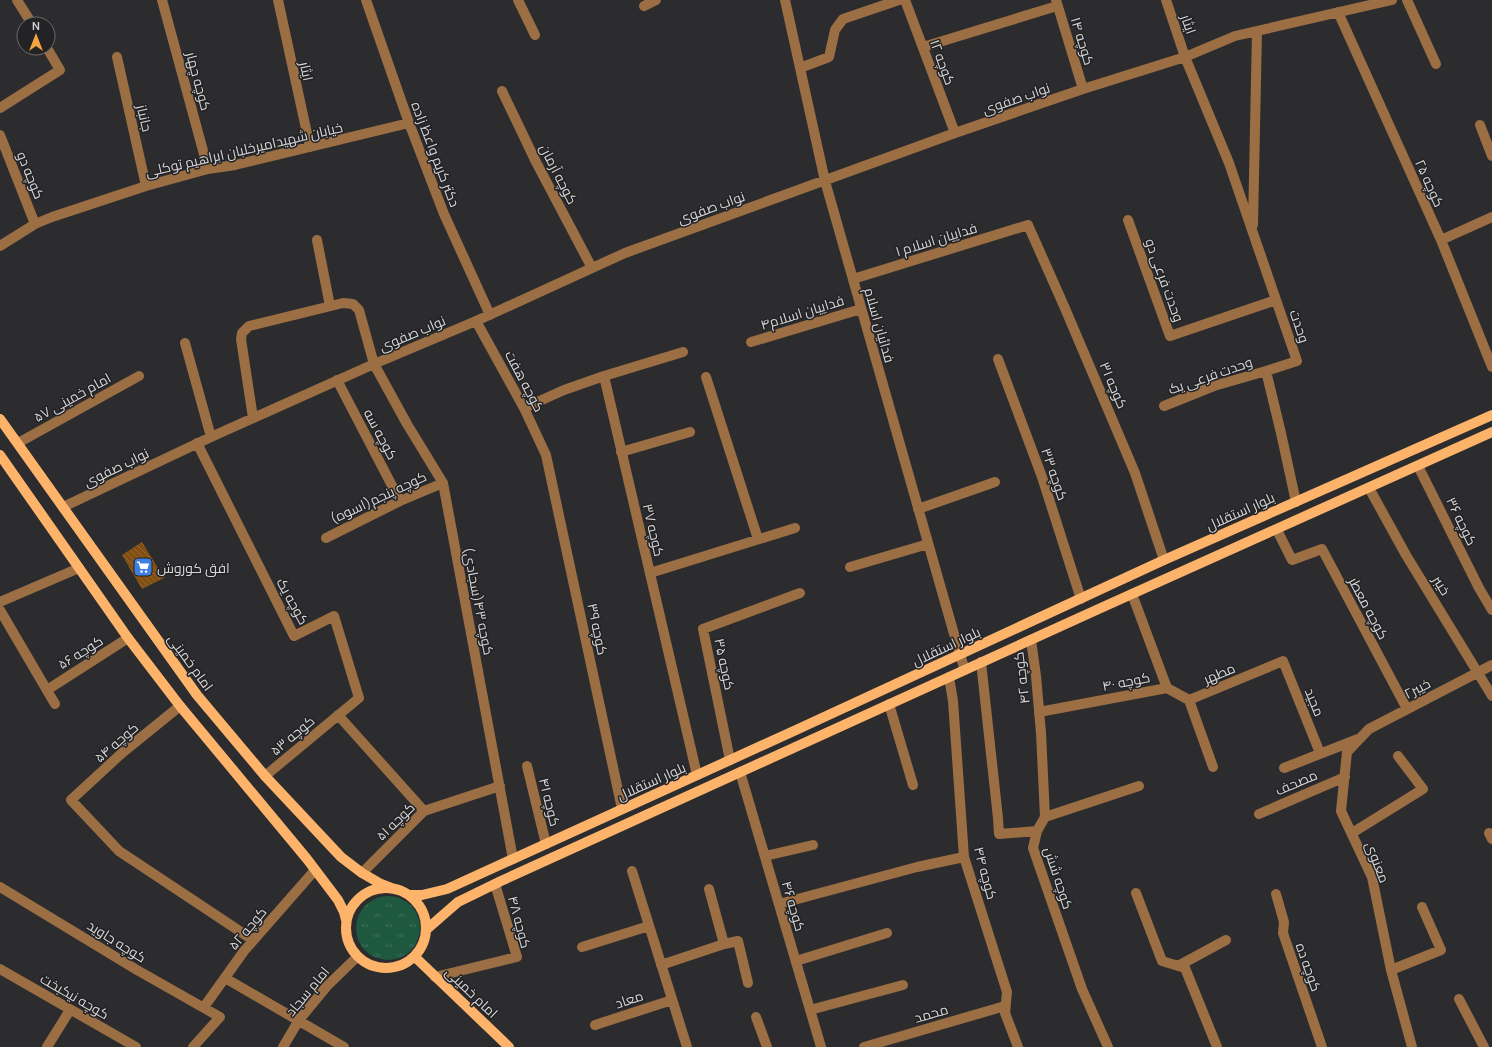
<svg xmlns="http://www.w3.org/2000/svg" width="1492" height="1047" font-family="Manrope,Cairo,sans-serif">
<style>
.grass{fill:url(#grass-tufts)}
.building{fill:url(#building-back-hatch)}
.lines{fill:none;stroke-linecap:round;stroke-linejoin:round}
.minor{stroke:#9b6e43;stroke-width:10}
.major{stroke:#feb36b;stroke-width:10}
.labels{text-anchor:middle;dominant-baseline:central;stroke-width:3;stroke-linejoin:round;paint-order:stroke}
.street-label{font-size:14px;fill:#d6d6d8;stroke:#232325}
.poi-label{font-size:14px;fill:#d6d6d8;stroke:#232325;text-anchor:start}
</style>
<defs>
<pattern id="grass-tufts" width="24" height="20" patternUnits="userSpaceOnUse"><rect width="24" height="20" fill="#1e583f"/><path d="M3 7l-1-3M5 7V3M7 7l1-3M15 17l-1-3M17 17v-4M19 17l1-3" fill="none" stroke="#3e6f5a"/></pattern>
<pattern id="building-back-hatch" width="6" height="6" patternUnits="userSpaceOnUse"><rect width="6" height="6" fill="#824f12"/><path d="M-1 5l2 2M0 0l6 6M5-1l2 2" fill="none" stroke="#936834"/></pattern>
</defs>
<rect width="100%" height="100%" fill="#2c2c2f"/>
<path class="grass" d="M356 928a32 32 0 1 1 64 0a32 32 0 1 1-64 0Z"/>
<path class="building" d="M142,542L164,578L142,589L122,555Z"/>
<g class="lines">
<path class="minor" d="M17,0L32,24
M162,0L208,169
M278,0L310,147
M366,0L409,123L444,214L490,315
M518,0L535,35
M785,0L825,181L960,655L965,670
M905,0L955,133
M1056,0L1083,89
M1166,0L1185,57L1229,163L1297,361L1266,371L1281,433L1296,502
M1407,0L1436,64
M644,6L656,0
M1338,12L1441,240L1492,367
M923,47L1057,6
M117,57L146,186
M800,68L829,57L835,30L843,19L899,0
M502,91L536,162L592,268
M0,108L60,70L47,48
M1480,125L1492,156
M0,135L35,224
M1128,220L1170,336L1276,300
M1253,225L1257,31
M317,240L330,306
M1441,240L1492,217
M0,246L35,224L52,217L146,186L208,169L235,165L409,123
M853,279L1028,225L1064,306L1135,473L1164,560
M476,321L524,408L546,455L622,809
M751,342L861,309
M185,343L211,437
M998,359L1042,477L1081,599
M604,376L683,352
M706,377L758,539
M337,380L400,501
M1164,406L1214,386L1266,371
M524,408L564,390L604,376L697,775
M253,418L241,339L242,333L249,326L343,303L353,304L359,310L374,364L407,424L443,483L513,859
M18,443L139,376
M197,443L294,636L334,616L359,698L265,776
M621,452L690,432
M1418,466L1479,588L1492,610
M1369,488L1406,555L1492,696
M63,507L211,437L374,364L476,321L625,253L955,133L1083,89L1185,57L1235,36L1392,0
M918,509L995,482
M1277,530L1292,560L1322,549L1407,709
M326,538L400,501L443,483
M850,567L928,544
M650,573L795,528
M0,602L79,568
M0,610L55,704
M1031,640L1036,676L1041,733L1045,817L1037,831L1033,848L1082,989L1108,1047
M981,662L998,818L999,834L1037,831
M949,677L953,701L964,857L1007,992L1005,1013L1018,1047
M1167,688L1189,700L1283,661L1320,753
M47,690L128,638
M1189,700L1213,767
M889,704L913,785
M180,706L122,753L71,800L119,851L253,940
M1039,712L1167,688L1132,594
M338,715L424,811
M730,760L703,629L800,593
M527,766L546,844
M1284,768L1358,739
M740,772L821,1047
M1259,814L1345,777
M1045,817L1139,786
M1352,833L1423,789L1398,756
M1489,833L1492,839
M765,856L813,845
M632,871L687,1047
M362,873L424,811L500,786
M0,887L137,970L220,1017L193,1047
M1136,893L1162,961L1185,968L1217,1047
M1276,894L1284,922L1283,933L1322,1047
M779,904L917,867L964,857
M724,944L738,941L748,983
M582,947L649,926
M796,961L887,933
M661,965L724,944L709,889
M1178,966L1226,940
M0,969L136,1047
M1391,970L1441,950L1422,907
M435,977L517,957L495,884
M225,978L344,1047
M1459,999L1484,1047
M204,1007L244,951L315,870
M810,1010L903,985
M756,1017L767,1047
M595,1025L672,1000
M47,1047L70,1010
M283,1047L299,1020L327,986L357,957
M864,1047L1005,1006
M1412,1047L1391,970L1372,877L1341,811L1347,752L1369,729L1492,665"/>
<path class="major" d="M0,419L197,695L265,776L341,857L362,873L381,884L394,889
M0,455L128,638L180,706L307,859L338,900L344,912L346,920
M346 928a40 40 0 1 1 80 0a40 40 0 1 1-80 0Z
M409,895H422L447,889L796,730L1164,560L1492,415
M427,929L458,902L501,881L1103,607L1492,432
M415,957L509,1047"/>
</g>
<defs>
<symbol id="supermarket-square" viewBox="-11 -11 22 22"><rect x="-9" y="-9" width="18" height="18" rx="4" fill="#3f7fe0" stroke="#232325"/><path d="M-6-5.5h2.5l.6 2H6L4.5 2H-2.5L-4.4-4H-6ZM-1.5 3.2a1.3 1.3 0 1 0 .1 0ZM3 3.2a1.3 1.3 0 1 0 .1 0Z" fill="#fff"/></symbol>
</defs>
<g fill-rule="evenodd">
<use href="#supermarket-square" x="132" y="556" width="22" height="22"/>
</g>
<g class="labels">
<g class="street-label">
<text transform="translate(1189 24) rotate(71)">ایثار</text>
<text transform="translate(1083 41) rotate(73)">کوچه ۱۴</text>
<text transform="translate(943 62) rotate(70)">کوچه ۱۲</text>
<text transform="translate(307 71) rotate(78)">ایثار</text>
<text transform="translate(199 81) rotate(75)">کوچه چهار</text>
<text transform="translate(1016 98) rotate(-19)">نواب صفوی</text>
<text transform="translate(145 118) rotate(77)">جانباز</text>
<text transform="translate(244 149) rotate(-13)">خیابان شهیدامیرخلبان ابراهیم توکلی</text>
<text transform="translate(436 154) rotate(69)">دکتر کریم واعظ زاده</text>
<text transform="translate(559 174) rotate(63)">کوچه آرمان</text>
<text transform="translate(31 175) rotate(68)">کوچه دو</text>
<text transform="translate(1430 183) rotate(66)">کوچه ۲۵</text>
<text transform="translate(711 207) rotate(-20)">نواب صفوی</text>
<text transform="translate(936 239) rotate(-17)">فداییان اسلام ۱</text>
<text transform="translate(1165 280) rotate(70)">وحدت فرعی دو</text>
<text transform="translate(802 312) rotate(-17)">فداییان اسلام۴</text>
<text transform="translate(880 325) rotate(74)">فدائیان اسلام</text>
<text transform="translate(1300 326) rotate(71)">وحدت</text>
<text transform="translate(412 333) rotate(-23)">نواب صفوی</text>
<text transform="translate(1210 375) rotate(-19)">وحدت فرعی یک</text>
<text transform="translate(525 381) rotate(62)">کوچه هفت</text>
<text transform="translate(1114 385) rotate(67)">کوچه ۳۱</text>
<text transform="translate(72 397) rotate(-29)">امام خمینی ۵۷</text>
<text transform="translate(381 434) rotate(62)">کوچه سه</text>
<text transform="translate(116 467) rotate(-26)">نواب صفوی</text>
<text transform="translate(1055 474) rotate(71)">کوچه ۳۳</text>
<text transform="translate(378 497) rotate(-25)">کوچه پنجم(اسوه)</text>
<text transform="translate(1240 511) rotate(-24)">بلوار استقلال</text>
<text transform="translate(1462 521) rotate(64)">کوچه ۳۶</text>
<text transform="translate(654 530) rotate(77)">کوچه ۳۷</text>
<text transform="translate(1442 585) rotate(58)">خیبر</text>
<text transform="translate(293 601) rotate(61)">کوچه یک</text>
<text transform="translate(479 601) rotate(79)">کوچه ۴۳(سجادی)</text>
<text transform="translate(1369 608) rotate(62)">کوچه معطر</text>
<text transform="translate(598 629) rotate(78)">کوچه ۳۹</text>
<text transform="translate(946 646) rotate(-25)">بلوار استقلال</text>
<text transform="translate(80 652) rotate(-32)">کوچه ۵۶</text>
<text transform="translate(191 662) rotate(54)">امام خمینی</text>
<text transform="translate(725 664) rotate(78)">کوچه ۳۵</text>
<text transform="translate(1219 673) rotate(-23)">مطهر</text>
<text transform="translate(1021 678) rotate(-97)">کوچه ۴۲</text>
<text transform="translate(1126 681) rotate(-11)">کوچه ۴۰</text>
<text transform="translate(1417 688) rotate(-27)">خیبر۲</text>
<text transform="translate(1315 702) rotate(68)">مجید</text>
<text transform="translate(292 735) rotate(-40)">کوچه ۵۳</text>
<text transform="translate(116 742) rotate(-41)">کوچه ۵۴</text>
<text transform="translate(651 781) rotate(-24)">بلوار استقلال</text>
<text transform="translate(1296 782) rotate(-23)">مصحف</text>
<text transform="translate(550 802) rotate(76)">کوچه ۴۱</text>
<text transform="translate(395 821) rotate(-44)">کوچه ۵۱</text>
<text transform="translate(1378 862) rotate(69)">معنوی</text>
<text transform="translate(986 873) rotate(75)">کوچه ۴۴</text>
<text transform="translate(1059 878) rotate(72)">کوچه شش</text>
<text transform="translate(794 906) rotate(74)">کوچه ۴۶</text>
<text transform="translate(520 922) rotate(75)">کوچه ۴۸</text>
<text transform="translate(247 928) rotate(-50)">کوچه ۵۲</text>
<text transform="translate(117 941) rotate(32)">کوچه جاوید</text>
<text transform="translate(1309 967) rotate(71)">کوچه ده</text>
<text transform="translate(307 991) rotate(-50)">امام سجاد</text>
<text transform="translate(472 992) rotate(44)">امام خمینی</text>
<text transform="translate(75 996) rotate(30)">کوچه نیکبخت</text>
<text transform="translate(629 999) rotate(-18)">معاد</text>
<text transform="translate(931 1013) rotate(-16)">محمد</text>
</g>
<g class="poi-label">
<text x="157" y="567">افق کوروش</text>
</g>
</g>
<g transform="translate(36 36)"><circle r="19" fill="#232325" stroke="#6b6b6d"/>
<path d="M0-3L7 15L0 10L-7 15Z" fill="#f4a443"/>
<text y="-6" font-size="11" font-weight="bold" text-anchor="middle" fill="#d6d6d8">N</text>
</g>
</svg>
